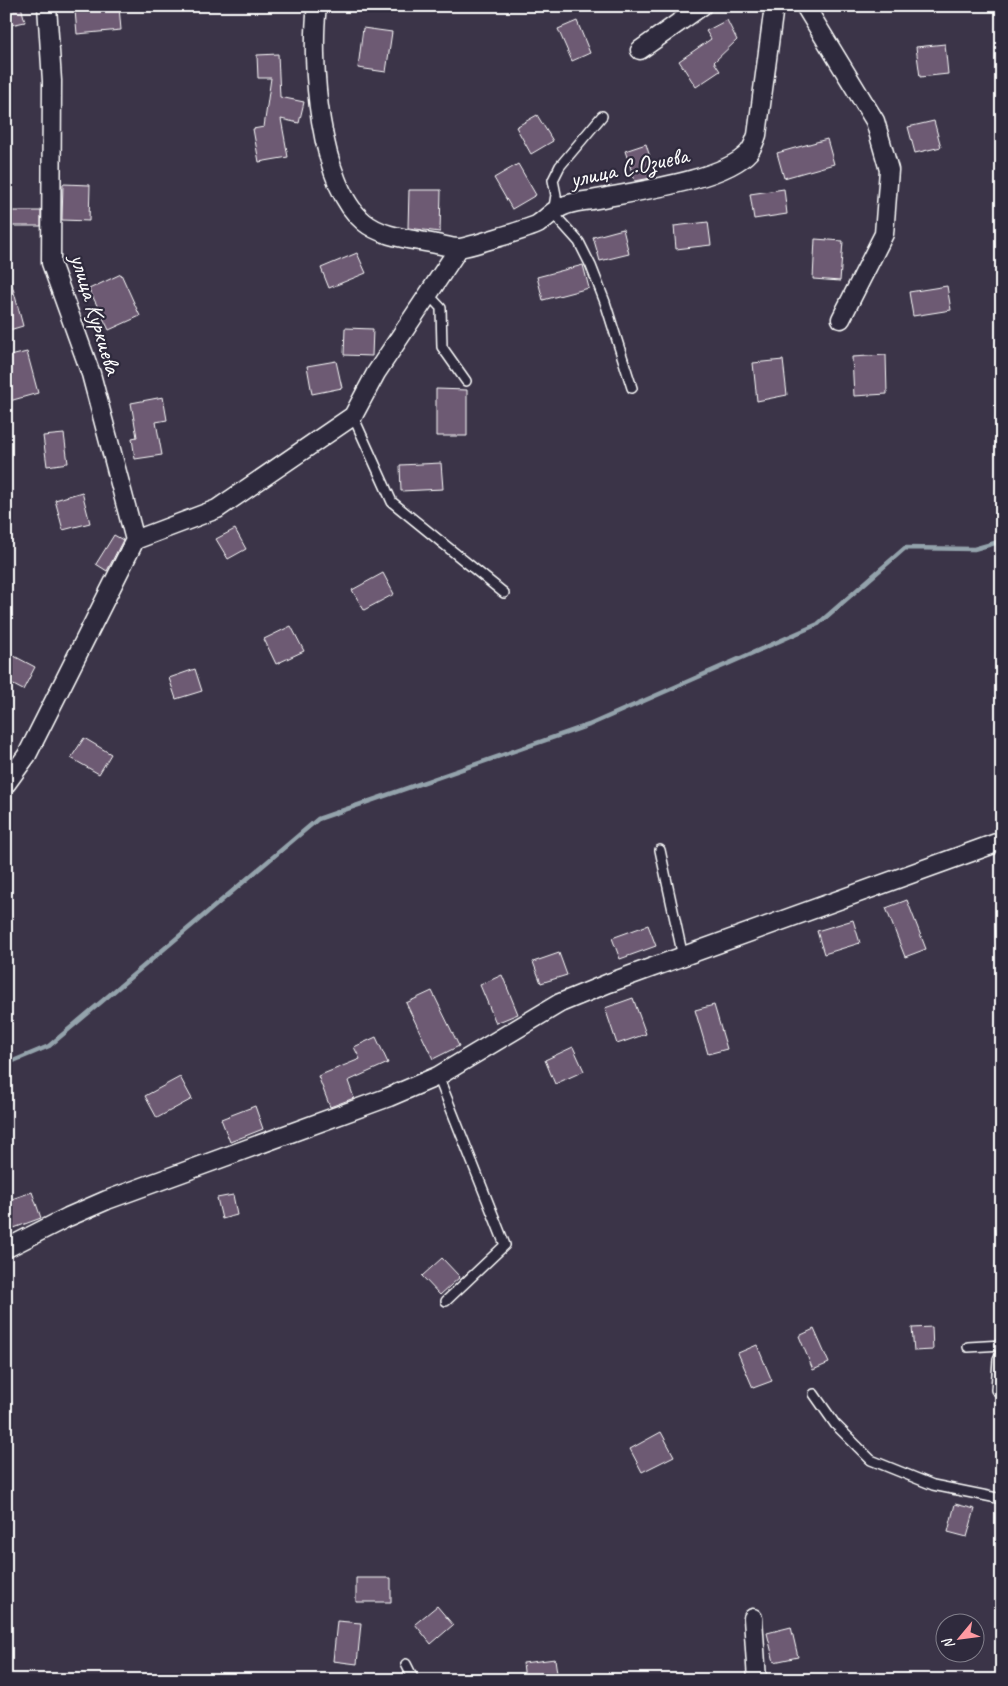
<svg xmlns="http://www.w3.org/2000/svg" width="1008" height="1686" font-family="Caveat,sans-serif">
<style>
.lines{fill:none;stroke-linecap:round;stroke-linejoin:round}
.stream{stroke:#94a3ac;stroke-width:4.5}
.building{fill:#6d5a73;stroke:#fff}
.service-casing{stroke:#fff;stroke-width:12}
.minor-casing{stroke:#fff;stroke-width:21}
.service{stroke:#2f2a3d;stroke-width:9}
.minor{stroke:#2f2a3d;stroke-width:18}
.labels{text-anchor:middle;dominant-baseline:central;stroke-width:4.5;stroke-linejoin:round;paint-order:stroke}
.street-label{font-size:24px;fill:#fff;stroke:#2f2a3d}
</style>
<rect width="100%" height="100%" fill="#3b3448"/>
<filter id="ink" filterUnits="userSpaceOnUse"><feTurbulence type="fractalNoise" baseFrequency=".02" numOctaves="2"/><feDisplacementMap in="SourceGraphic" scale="10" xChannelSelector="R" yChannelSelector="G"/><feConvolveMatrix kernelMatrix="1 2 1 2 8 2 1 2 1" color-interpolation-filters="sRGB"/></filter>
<g filter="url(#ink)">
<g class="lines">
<path class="stream" d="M6,1064L49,1046L318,819L589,725L818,624L905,548L974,549L1002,541"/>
</g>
<path class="building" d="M6,6H21L25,22L6,26Z
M119,7L121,30L77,34L75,10Z
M727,20L737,40L714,62L720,71L696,87L679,61L711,39L706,31Z
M577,21L590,53L572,61L558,29Z
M363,28L392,32L386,72L358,68Z
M945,44L948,74L920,77L916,47Z
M278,54L280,97L304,102L299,123L281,119L288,157L259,162L253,129L264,127L271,78H258L257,55Z
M537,115L553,141L531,154L516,127Z
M934,121L941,147L915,153L908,127Z
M827,139L834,164L784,178L777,153Z
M646,144L656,177L635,181L625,151Z
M518,164L536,195L512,209L494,178Z
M63,184L90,185L89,221L62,220Z
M784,189L787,214L754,219L750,194Z
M409,190H441L440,232L408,228Z
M9,211H41V226H9Z
M708,222L711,245L676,249L674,226Z
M623,229L629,254L600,261L593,237Z
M815,239L843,241L840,281L813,279Z
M357,253L366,273L329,288L321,268Z
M583,265L589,288L543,300L537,277Z
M121,274L140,316L109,330L89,289Z
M10,277L23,326L6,331V278Z
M947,286L951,310L913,316L909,292Z
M345,328L373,329L372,356L344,355Z
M27,352L38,393L6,402V357Z
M886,355L887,394L854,396L852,357Z
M783,360L787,395L757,401L753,363Z
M336,361L342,388L312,394L307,366Z
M436,389L467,390V436H436Z
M163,397L167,420L156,422L162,455L135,459L132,438L137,437L131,403Z
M64,434L68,463L47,466L43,436Z
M441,463L443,489L401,491L400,465Z
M82,492L90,523L63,530L55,500Z
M235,529L246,549L228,559L216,539Z
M114,535L123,540L107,571L96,564Z
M383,573L394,594L364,610L352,590Z
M291,626L304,651L276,664L264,639Z
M14,656L35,667L23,690L6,681V671Z
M195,669L202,691L176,699L169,678Z
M84,738L111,754L99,774L71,758Z
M907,900L926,949L905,957L886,908Z
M853,920L860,943L824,954L817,931Z
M648,925L656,946L620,959L612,938Z
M559,953L567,975L541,983L533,962Z
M502,975L518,1014L496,1023L480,985Z
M432,991L459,1046L433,1059L406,1003Z
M633,998L646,1034L617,1044L605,1008Z
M714,1005L727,1049L708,1054L695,1010Z
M376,1037L388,1063L348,1081L354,1098L330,1107L318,1076L360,1059L354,1047Z
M573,1047L584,1071L555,1084L545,1060Z
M180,1077L192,1099L157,1118L145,1096Z
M255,1106L263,1129L230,1142L221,1119Z
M32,1192L41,1218L14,1228L6,1208V1201Z
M233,1195L237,1215L222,1219L217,1198Z
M442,1258L460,1277L440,1295L422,1276Z
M932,1327L933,1350L914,1351L912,1328Z
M814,1329L829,1363L813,1370L799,1336Z
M757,1345L772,1381L753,1388L738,1353Z
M661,1432L674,1456L642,1472L630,1449Z
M955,1504L975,1509L967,1537L948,1532Z
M356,1578H391V1602H356Z
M437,1606L453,1625L431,1644L415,1624Z
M337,1621L361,1623L357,1664L333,1661Z
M791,1627L798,1657L774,1662L767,1633Z
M555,1659L558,1680H525L523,1663Z"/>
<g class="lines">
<defs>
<path id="service" d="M602,116L560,166L553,180L556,195L553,213L579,242L591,266L605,302L632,388
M428,294L441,308L442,347L466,381
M353,416L392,502L504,593
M660,850L683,957
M438,1076L505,1245L446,1301
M968,1347L1002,1345
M996,1390L998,1359L1002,1352
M814,1394L835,1424L871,1460L933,1485L1002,1499
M406,1664L414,1680"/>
<path id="minor" d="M47,6L52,81L51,263L91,374L135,540
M317,6C310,61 319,185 364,222C383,238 413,239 436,244C443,245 451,248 458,248C465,248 531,228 538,224C547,218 555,208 566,205C574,202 583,201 592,200C630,192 724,181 749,152C753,147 755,141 757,135L774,6
M805,6L875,121L889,170L884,234L841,319
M640,50L702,6
M6,784L27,755L135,540L217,509L353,416L376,373L459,248
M9,1247L68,1217L107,1200L389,1097L438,1076L560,1003L609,983L1002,841
M753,1618L757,1680"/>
</defs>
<use href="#service" class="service-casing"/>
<use href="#minor" class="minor-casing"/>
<use href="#service" class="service"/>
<use href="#minor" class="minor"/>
</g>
</g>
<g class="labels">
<g class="street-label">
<text transform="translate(629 167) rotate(-12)">улица С.Озиева</text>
<text transform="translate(96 314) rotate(73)">улица Куркиева</text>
</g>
</g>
<rect width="1008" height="1686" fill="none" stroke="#2f2a3d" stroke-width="25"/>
<rect x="12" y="12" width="983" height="1661" fill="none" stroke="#fff" stroke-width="2" filter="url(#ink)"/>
<g transform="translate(960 1638) rotate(241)"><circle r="24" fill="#2f2a3d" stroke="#827f8b"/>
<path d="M0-4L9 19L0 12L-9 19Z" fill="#ff9aa2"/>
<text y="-8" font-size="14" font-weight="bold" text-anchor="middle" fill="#ffffff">N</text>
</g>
</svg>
